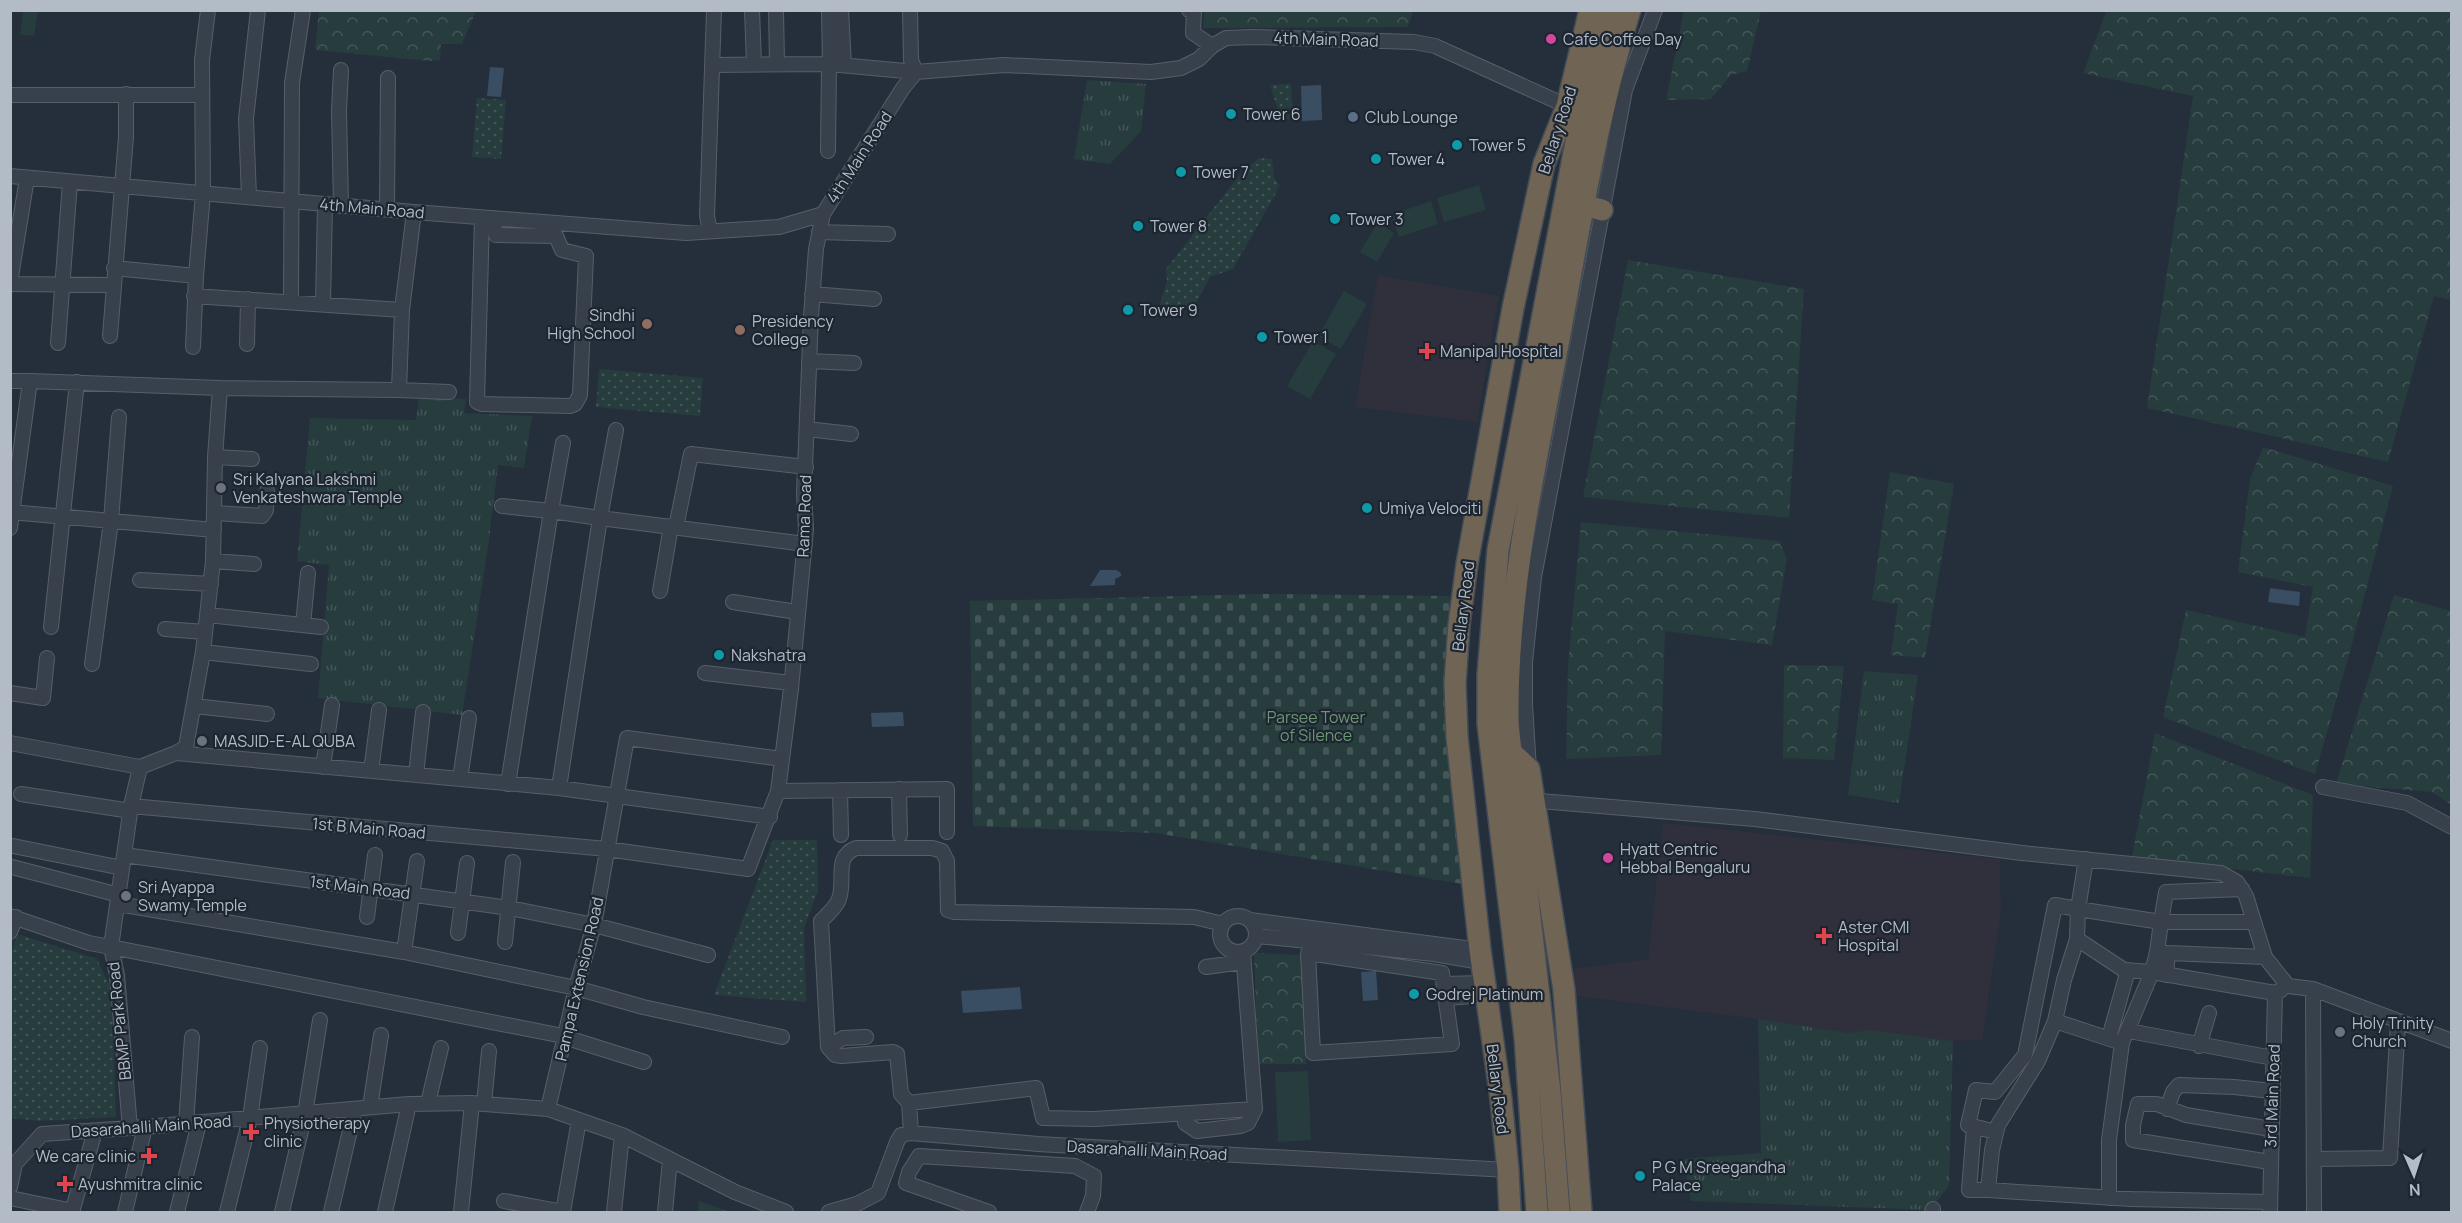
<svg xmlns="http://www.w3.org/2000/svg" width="2462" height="1223" font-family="Manrope,sans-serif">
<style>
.medical{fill:#302f3c}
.grass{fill:url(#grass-tufts)}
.forest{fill:url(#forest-crowns)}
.cemetery{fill:url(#cemetery-stones)}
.park{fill:url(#park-dots)}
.pitch{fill:#273c3d}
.water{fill:#3a4e63}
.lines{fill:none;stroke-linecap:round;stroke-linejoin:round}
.minor-casing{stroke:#565f69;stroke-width:16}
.highway-casing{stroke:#434c56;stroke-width:24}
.minor{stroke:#38414b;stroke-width:14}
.highway{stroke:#706455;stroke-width:21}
.hotel-dot{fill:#d1479c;stroke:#1d2630;stroke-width:2}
.culture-dot{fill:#0f9aa8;stroke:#1d2630;stroke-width:2}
.service-dot{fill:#5c6f8a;stroke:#1d2630;stroke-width:2}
.education-dot{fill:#8d6e63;stroke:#1d2630;stroke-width:2}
.health-dot{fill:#e0444e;stroke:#1d2630;stroke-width:2}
.worship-dot{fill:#6b7280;stroke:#1d2630;stroke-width:2}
.labels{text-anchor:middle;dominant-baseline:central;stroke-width:4.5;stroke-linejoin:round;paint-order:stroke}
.street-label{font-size:16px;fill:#b3bcc6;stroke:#1d2630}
.poi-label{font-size:16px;fill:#b3bcc6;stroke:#1d2630;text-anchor:start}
.park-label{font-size:16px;fill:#6b9673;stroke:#1d2630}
</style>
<defs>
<pattern id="grass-tufts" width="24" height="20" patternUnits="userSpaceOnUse" patternTransform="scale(1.5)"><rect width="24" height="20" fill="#273c3d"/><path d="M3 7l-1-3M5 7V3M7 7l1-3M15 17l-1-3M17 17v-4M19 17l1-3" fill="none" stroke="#445658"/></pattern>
<pattern id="forest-crowns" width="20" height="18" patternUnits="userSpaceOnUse" patternTransform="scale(1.5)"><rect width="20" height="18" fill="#273c3d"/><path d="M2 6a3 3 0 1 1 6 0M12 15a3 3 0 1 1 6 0" fill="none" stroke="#445658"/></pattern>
<pattern id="cemetery-stones" width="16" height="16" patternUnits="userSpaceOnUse" patternTransform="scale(1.5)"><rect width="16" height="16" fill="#273c3d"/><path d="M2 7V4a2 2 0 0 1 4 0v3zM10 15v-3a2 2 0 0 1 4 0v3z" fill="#445658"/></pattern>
<pattern id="park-dots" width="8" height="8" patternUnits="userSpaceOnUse" patternTransform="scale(1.5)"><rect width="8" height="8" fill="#273c3d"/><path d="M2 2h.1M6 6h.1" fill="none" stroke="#445658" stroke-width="1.8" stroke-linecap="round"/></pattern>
</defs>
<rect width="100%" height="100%" fill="#242f3b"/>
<path class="medical" d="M1378,275L1499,296L1477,422L1355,407Z
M1663,823L2000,859L2001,913L1982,1040L1953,1041L1869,1030L1848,1033L1758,1019L1576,996L1573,969L1648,959Z"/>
<path class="grass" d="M1087,80L1146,84L1141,131L1110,164L1074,159Z
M419,396L466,399L464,413L532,416L524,468L498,465L488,547L462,715L318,698L329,565L297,561L310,418L416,420Z
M1864,671L1918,675L1899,803L1848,795Z
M1758,1019L1848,1033L1869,1030L1953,1041L1949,1186L1930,1210L1691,1201L1684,1159L1761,1153Z
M699,1201L730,1212H698Z"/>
<path class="forest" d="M2107,10L2451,11V300L2434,296L2388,462L2147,408L2193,96L2083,73Z
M319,11V10L479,11H476L462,44H441L440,60L430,61L315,50Z
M1204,11V10L1413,11L1408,27L1203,28Z
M1684,11H1761L1747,71L1731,75L1711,99L1666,100Z
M1628,260L1804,289L1789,518L1583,497Z
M2263,447L2393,486L2351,648L2315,774L2163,717L2186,610L2305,637L2313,587L2238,572L2250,479Z
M1890,472L1954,484L1925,658L1891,655L1898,604L1872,600Z
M1581,522L1779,541L1787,559L1772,645L1665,631L1661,755L1566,759L1568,664Z
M2394,595L2451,611V805L2432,792L2336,784Z
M1784,665L1844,666L1834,760L1783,758Z
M2155,733L2313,795L2310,878L2132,857Z
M1254,953L1302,955L1306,1064H1258Z"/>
<path class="cemetery" d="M1264,594L1450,596L1447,731L1463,884L1155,833L973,826L970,601Z"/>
<path class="park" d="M1291,84L1293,119L1281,120L1270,85Z
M477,98L506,100L501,159L472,157Z
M1259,158L1272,159L1274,177L1280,186L1233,269L1210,277L1194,306L1166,312L1160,304L1167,281L1166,269L1242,172Z
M599,369L703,378L700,416L596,407Z
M773,840H817L818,891L804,928L806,1002L714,995Z
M18,934L97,959L112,990L116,1117L41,1121L11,1118L10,954Z"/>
<path class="pitch" d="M23,11H38L34,36L20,35Z
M1479,185L1486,210L1444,222L1437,198Z
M1431,201L1438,224L1399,237L1391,215Z
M1377,223L1394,233L1377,262L1360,252Z
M1344,291L1367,304L1341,349L1318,336Z
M1313,341L1336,354L1310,399L1287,386Z
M1308,1071L1311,1140L1278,1142L1275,1072Z"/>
<path class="water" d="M490,67L504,68L501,97L487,96Z
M1321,85L1322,120L1302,121L1301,86Z
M1100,570H1116L1121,573V576L1115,579V585L1090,586Z
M2270,588L2300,592L2299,606L2268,602Z
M903,712L904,726L872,727L871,713Z
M1376,971L1378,1000L1363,1001L1361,972Z
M1020,987L1022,1009L963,1013L961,991Z"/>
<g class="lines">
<defs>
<path id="minor" d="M752,10L754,64
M776,10L777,64
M829,10L830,64
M841,10L844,65
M1189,10L1194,11L1193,33L1212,46
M712,65L829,64L916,72L911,60L910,10
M341,70L339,111L341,206
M10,95H202
M828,151L829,64
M10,176L414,212L686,233L779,227L823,214L903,88L916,72L1004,65L1151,72L1181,68L1199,59L1212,46L1226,38L1254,37L1414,42L1435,46L1567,106
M249,197L246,119L258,10
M387,210L388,78
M414,212L402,310L399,390L220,388L215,457L213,561L203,652L186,747L176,753L140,767L131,806L111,947L558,1035L644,1062
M482,218L477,402L482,404L570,406L575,404L580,395L586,256L562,250L556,236L496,235L493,218
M710,231L707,216L714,10
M819,232L888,234
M114,268L196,276
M10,283L27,178
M10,284L113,285
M812,294L874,299
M194,296L402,310
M291,302L292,83L303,10
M323,304L325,204
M110,336L126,137V94
M58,343L70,182
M247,344L248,299
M193,347L196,276L203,193L202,60L208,10
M809,361L854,363
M10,381H30
M399,390L449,392
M807,429L851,434
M215,457L252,459
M502,506L551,511L563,443
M10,512L214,530
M215,513L262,516L266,510L267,491
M676,527L691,454L806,467
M10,528L30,381L220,388
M213,561L254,564
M140,580L211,584
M660,591L671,526
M733,602L797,612
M208,615L321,627
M303,625L308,573
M51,627L77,382
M165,629L205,632
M203,652L311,664
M92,664L111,521L119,417
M705,673L791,683
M10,693L43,698L47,658
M194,706L267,714
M10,743L140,767
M176,753L559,788L770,817
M323,767L332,705
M1529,769L1525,704V662L1534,577L1625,90L1655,10
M371,771L379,710
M416,775L423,712
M460,779L469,718
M508,784L551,511L600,518L616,430
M2323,787L2407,803L2452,827
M559,788L600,518L805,544
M899,789L900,835
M840,790L841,835
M778,791L947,789V832
M21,794L131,811
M1528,800L1755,819L2022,853L2221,873L2237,882L2246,896L2265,957L2288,986L2313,989L2452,1041
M131,806L607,849L748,869L778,791L791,689L806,529L804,493L811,316L816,249L823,214
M13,846L122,868
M124,855L510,908L594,925L708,955
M2086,859L2078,909L2161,922L2157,952L2168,953
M12,867L119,895
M2242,889L2166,892L2161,922H2254
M118,904L404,952L576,988L643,1007L782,1037
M1220 934a18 18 0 1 1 36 0a18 18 0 1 1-36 0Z
M10,916L89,943L111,947L117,975L130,1128
M367,917L375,855
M1250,920L1480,950
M1223,924L1194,917L954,912L948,910L947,861L942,851L932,848H856C833,857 846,880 839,899C837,906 827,915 821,921L828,1047L835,1055L842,1056L893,1052L897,1054L901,1094L909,1103L1036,1088L1043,1118L1094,1119L1255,1109L1243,952
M10,932L16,917
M458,933L467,863
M1257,936L1434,954L1481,962
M505,942L513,862
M404,952L417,861
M1308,953L1442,973L1452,1044L1313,1053Z
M1206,967L1243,962
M2166,975L2168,953L2265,957
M1444,984L1484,983
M2313,989L2314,1212
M1446,998L1486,995
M2055,1021L2064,980L2077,939
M2129,1031L2273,1058
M2109,1038L2128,970
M2199,1046L2209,1013
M828,1047L843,1038L866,1037
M428,1103L441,1048
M909,1103L911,1133
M484,1104L489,1051
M370,1107L381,1035
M548,1109L576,988L594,925L627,738L782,759
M2167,1109L2173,1092L2179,1085L2234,1087L2272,1091
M1185,1123L1197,1131L1241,1126L1248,1123L1255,1109
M186,1124L192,1037
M1974,1127L1969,1190H1988
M1996,1132L1968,1125L1976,1090L1995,1092L2025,1055L2055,905L2078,909L2077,939L2124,970L2152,972L2157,952
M2314,1159L2390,1158L2398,1022
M2270,1162L2133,1140V1125L2138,1104H2157L2186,1115L2271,1129
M10,1166L15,1164L42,1134L145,1127L409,1104L472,1103L548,1109L622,1135L735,1192L786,1212
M10,1187L15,1164
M10,1198L73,1211
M2109,1198V1140L2122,1043
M504,1201L563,1212
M2270,1202L2131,1199L1988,1190L1992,1150L1998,1125L2038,1061L2055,1021L2122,1043L2152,972L2275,993
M72,1212L95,1131
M125,1212L145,1127
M177,1212L199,1123
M227,1212L250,1118L260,1048
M282,1212L305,1114L320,1020
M331,1212L355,1109
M385,1212L409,1104
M461,1212L472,1103
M563,1212L579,1120
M614,1212L622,1135
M665,1212L670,1160
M829,1212L857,1204L878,1193L897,1142L901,1135L911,1133L1038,1144L1508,1170
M989,1212L906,1183L909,1172L919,1156L1075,1166L1094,1176L1093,1196L1087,1212
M1932,1212L1933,1209
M2270,1212L2275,993L2281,990"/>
<path id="highway" d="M1584,205L1602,210
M1511,752L1529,769L1564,990L1581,1212
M1510,1212L1508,1170L1501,1099L1480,950L1457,737L1455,683L1459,625L1467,564L1513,308L1544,164L1567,106L1590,10
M1537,1212L1525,1037L1488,724V675L1498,550L1583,106L1608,10
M1559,1212L1550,1092L1508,725C1506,595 1535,466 1559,339C1579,229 1597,117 1630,10"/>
</defs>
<use href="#minor" class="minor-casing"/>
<use href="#highway" class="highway-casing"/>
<use href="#minor" class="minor"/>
<use href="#highway" class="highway"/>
</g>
<g class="hotel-dot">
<circle cx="1551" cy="39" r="6"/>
<circle cx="1608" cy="858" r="6"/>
</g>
<g class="culture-dot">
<circle cx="1231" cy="114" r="6"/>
<circle cx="1457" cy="145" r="6"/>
<circle cx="1376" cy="159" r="6"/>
<circle cx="1181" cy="172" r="6"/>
<circle cx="1335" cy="219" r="6"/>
<circle cx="1138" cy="226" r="6"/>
<circle cx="1128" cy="310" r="6"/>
<circle cx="1262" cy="337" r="6"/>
<circle cx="1367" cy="508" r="6"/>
<circle cx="719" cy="655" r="6"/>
<circle cx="1414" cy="994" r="6"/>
<circle cx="1640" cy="1176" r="6"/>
</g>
<circle class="service-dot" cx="1353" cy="117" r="6"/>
<g class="education-dot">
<circle cx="647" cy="324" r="6"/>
<circle cx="740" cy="330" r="6"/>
</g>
<g class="health-dot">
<path d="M1424 342h6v6h6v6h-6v6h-6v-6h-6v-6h6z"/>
<path d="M1821 927h6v6h6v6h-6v6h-6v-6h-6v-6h6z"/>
<path d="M248 1123h6v6h6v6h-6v6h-6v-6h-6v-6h6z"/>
<path d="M146 1147h6v6h6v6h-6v6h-6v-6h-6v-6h6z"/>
<path d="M62 1175h6v6h6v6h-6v6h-6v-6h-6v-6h6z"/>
</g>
<g class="worship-dot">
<circle cx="221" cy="488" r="6"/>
<circle cx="202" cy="741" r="6"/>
<circle cx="126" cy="896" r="6"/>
<circle cx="2340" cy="1032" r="6"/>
</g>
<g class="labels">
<g class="street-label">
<text transform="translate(1326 39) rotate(2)">4th Main Road</text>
<text transform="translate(1557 130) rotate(-72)">Bellary Road</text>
<text transform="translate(859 157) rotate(-57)">4th Main Road</text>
<text transform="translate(372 208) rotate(5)">4th Main Road</text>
<text transform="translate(804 516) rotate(-88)">Rama Road</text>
<text transform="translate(1463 606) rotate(-83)">Bellary Road</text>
<text transform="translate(369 828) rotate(5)">1st B Main Road</text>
<text transform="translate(360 887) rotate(7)">1st Main Road</text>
<text transform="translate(579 979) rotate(-77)">Pampa Extension Road</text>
<text transform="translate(119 1021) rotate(-96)">BBMP Park Road</text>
<text transform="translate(1498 1089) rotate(83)">Bellary Road</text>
<text transform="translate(2272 1096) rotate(-88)">3rd Main Road</text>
<text transform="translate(151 1126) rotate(-4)">Dasarahalli Main Road</text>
<text transform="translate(1147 1150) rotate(3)">Dasarahalli Main Road</text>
</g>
<g class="poi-label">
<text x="1563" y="39">Cafe Coffee Day</text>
<text x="1243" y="114">Tower 6</text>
<text x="1365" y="117">Club Lounge</text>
<text x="1469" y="145">Tower 5</text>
<text x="1388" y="159">Tower 4</text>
<text x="1193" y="172">Tower 7</text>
<text x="1347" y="219">Tower 3</text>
<text x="1150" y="226">Tower 8</text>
<text x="1140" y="310">Tower 9</text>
<text x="635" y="315" text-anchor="end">Sindhi<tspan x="635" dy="18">High School</tspan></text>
<text x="752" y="321">Presidency<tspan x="752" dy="18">College</tspan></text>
<text x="1274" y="337">Tower 1</text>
<text x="1440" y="351">Manipal Hospital</text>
<text x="233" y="479">Sri Kalyana Lakshmi<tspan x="233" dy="18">Venkateshwara Temple</tspan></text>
<text x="1379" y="508">Umiya Velociti</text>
<text x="731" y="655">Nakshatra</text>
<text x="214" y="741">MASJID-E-AL QUBA</text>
<text x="1620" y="849">Hyatt Centric<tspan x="1620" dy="18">Hebbal Bengaluru</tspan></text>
<text x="138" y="887">Sri Ayappa<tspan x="138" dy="18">Swamy Temple</tspan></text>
<text x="1838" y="927">Aster CMI<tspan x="1838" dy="18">Hospital</tspan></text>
<text x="1426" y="994">Godrej Platinum</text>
<text x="2352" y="1023">Holy Trinity<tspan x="2352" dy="18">Church</tspan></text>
<text x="264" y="1123">Physiotherapy<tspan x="264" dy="18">clinic</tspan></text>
<text x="136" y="1156" text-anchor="end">We care clinic</text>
<text x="1652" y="1167">P G M Sreegandha<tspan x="1652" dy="18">Palace</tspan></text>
<text x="78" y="1184">Ayushmitra clinic</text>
</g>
<g class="park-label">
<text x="1316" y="717">Parsee Tower<tspan x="1316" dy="18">of Silence</tspan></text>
</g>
</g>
<rect width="2462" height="1223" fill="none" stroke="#b3bcc6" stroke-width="24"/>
<g transform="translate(2414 1175) rotate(177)" stroke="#1d2630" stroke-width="4.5" paint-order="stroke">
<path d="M0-4.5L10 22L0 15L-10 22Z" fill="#b3bcc6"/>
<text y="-9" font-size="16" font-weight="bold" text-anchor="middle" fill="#b3bcc6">N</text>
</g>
</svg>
